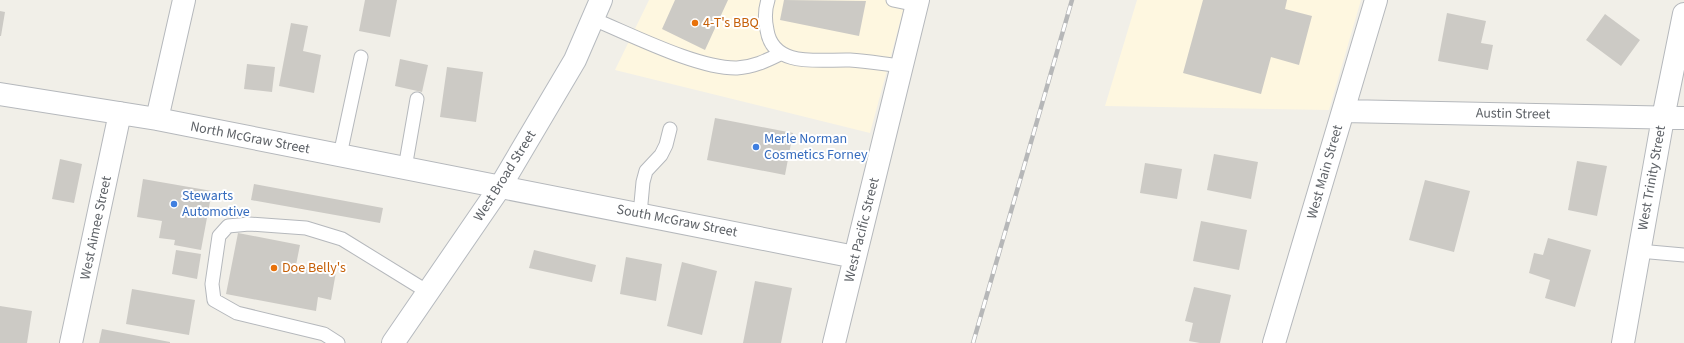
<svg xmlns="http://www.w3.org/2000/svg" width="1684" height="343" font-family="'Source Sans 3',sans-serif">
<style>
.commercial{fill:#fef7e0}
.building{fill:#cccac5}
.lines{fill:none;stroke-linecap:round;stroke-linejoin:round}
.lane-casing{stroke:#b5b8bc;stroke-width:15}
.street-casing{stroke:#b5b8bc;stroke-width:24}
.secondary-casing{stroke:#b6babf;stroke-width:24}
.lane{stroke:#fff;stroke-width:13}
.street{stroke:#fff;stroke-width:22}
.secondary{stroke:#fff;stroke-width:22}
.rail-casing{stroke:#b6b7b8;stroke-width:4.5}
.rail{stroke:#fff;stroke-width:3;stroke-dasharray:9;stroke-linecap:butt}
.food-dot{fill:#e8710a;stroke:#fff;stroke-width:1.5}
.shop-dot{fill:#3f7fe0;stroke:#fff;stroke-width:1.5}
.labels{text-anchor:middle;dominant-baseline:central;stroke-width:4;stroke-linejoin:round;paint-order:stroke}
.food-label{font-size:14px;fill:#c56008;stroke:#fff;text-anchor:start}
.street-label{font-size:14px;fill:#5f6368;stroke:#fff}
.shop-label{font-size:14px;fill:#366cbe;stroke:#fff;text-anchor:start}
</style>
<rect width="100%" height="100%" fill="#f1efe8"/>
<path class="commercial" d="M649,0H906L870,133L615,70Z
M1137,0H1361L1329,110L1105,106Z"/>
<path class="building" d="M365,0H397L390,37L359,31Z
M675,0H728L705,50L662,29Z
M784,0L866,1L859,36L780,20Z
M1203,0H1287L1285,9L1312,16L1299,65L1271,57L1261,94L1183,73Z
M0,11L5,12L1,36H0Z
M1447,13L1486,21L1481,43L1493,45L1488,70L1438,61Z
M1605,14L1640,40L1621,66L1586,40Z
M291,23L308,26L303,51L321,55L314,93L279,86Z
M400,59L428,65L422,92L395,86Z
M247,64L275,67L272,92L244,89Z
M447,67L483,72L476,122L440,117Z
M715,118L793,133L785,175L707,160Z
M1214,154L1258,162L1251,199L1207,190Z
M60,159L82,164L74,203L52,199Z
M1577,161L1607,166L1597,216L1568,210Z
M1145,163L1182,169L1177,199L1140,193Z
M143,179L212,191L201,250L174,245L175,240L159,238L162,221L137,217Z
M1425,180L1470,191L1454,252L1409,240Z
M254,184L383,208L380,223L251,200Z
M1201,221L1247,230L1239,270L1193,261Z
M238,233L300,245L296,265L336,272L331,300L318,297L316,311L226,294Z
M1548,238L1591,250L1575,307L1545,298L1550,280L1529,273L1534,253L1543,255Z
M176,250L201,254L197,279L172,274Z
M534,250L596,265L592,282L529,268Z
M626,257L662,264L656,301L620,294Z
M682,262L717,271L702,335L667,326Z
M755,281L792,288L781,343H743Z
M1194,287L1231,295L1220,343H1200L1189,341L1193,323L1185,321Z
M132,289L195,300L189,335L126,324Z
M0,306L32,311L27,343H0Z
M102,329L170,342V343H99Z"/>
<g class="lines">
<defs>
<path id="lane" d="M768,0C765,9 765,21 767,30C773,69 821,59 850,60C867,61 884,64 902,66
M893,0L917,5
M593,19C630,34 698,69 737,68C753,67 766,61 780,54
M340,155L361,57
M405,168L417,99
M640,214L643,182L646,171L661,155L666,145L670,129
M1639,251L1684,255
M338,343L324,334L237,313L214,300L212,284L219,236L228,226L249,224L306,228L342,239L428,292"/>
<path id="street" d="M0,94L157,119L855,257
M1343,111L1684,118
M157,119L184,0
M71,343L120,113
M834,343L918,0
M1274,343L1376,0
M1623,343L1663,118L1684,14"/>
<path id="secondary" d="M393,343L500,187L575,60L601,0"/>
</defs>
<use href="#lane" class="lane-casing"/>
<use href="#street" class="street-casing"/>
<use href="#secondary" class="secondary-casing"/>
<use href="#lane" class="lane"/>
<use href="#street" class="street"/>
<use href="#secondary" class="secondary"/>
<defs>
<path id="rail" d="M973,343L1072,0"/>
</defs>
<use href="#rail" class="rail-casing"/>
<use href="#rail" class="rail"/>
</g>
<g class="food-dot">
<circle cx="695" cy="23" r="4"/>
<circle cx="274" cy="268" r="4"/>
</g>
<g class="shop-dot">
<circle cx="756" cy="147" r="4"/>
<circle cx="174" cy="204" r="4"/>
</g>
<g class="labels">
<g class="food-label">
<text x="703" y="23">4-T's BBQ</text>
<text x="282" y="268">Doe Belly's</text>
</g>
<g class="street-label">
<text transform="translate(1513 114) rotate(1)">Austin Street</text>
<text transform="translate(250 138) rotate(11)">North McGraw Street</text>
<text transform="translate(1325 172) rotate(-74)">West Main Street</text>
<text transform="translate(505 176) rotate(-58)">West Broad Street</text>
<text transform="translate(1652 178) rotate(-80)">West Trinity Street</text>
<text transform="translate(677 221) rotate(11)">South McGraw Street</text>
<text transform="translate(96 228) rotate(-78)">West Aimee Street</text>
<text transform="translate(862 230) rotate(-76)">West Pacific Street</text>
</g>
<g class="shop-label">
<text x="764" y="139">Merle Norman<tspan x="764" dy="16">Cosmetics Forney</tspan></text>
<text x="182" y="196">Stewarts<tspan x="182" dy="16">Automotive</tspan></text>
</g>
</g>
</svg>
